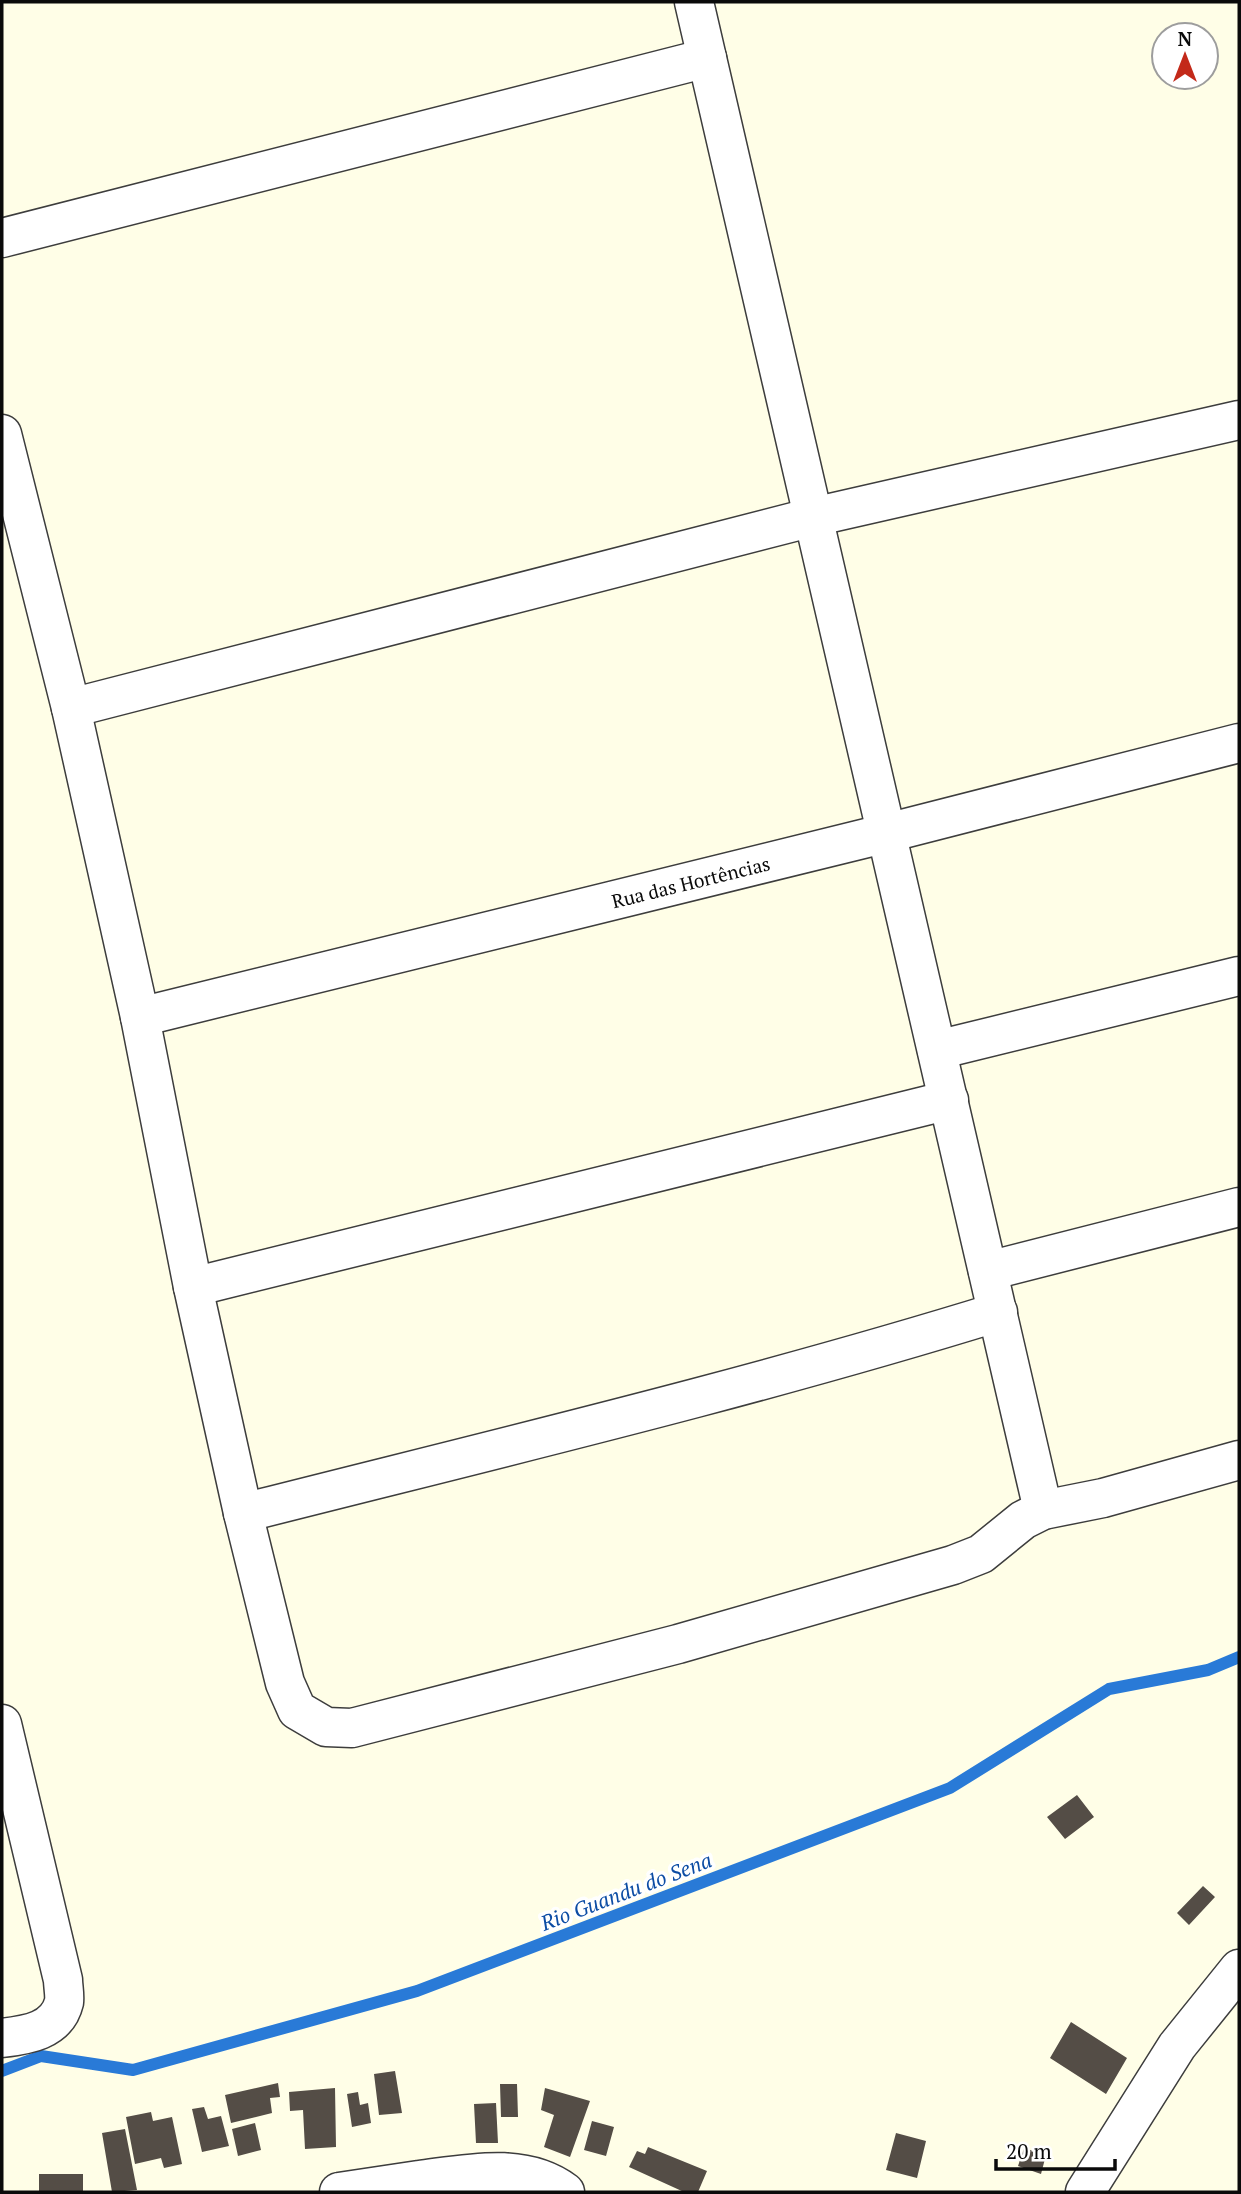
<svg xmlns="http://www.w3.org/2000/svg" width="1241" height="2194" font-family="'PT Serif',serif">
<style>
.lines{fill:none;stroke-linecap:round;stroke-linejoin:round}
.stream{stroke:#297ad7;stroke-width:12}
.building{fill:#544d46}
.minor-casing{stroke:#3d3d3d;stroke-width:41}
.minor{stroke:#fff;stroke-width:38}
.labels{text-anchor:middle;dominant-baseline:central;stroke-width:7;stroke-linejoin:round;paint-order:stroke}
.street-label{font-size:19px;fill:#0a0a0a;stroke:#fff}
.water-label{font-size:21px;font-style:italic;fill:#0c4ca4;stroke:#fff}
</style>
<rect width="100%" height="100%" fill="#fffee7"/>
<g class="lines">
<path class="stream" d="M2,2071L41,2056L133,2070L417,1991L950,1788L1109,1689L1208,1670L1239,1657"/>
</g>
<path class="building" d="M1077,1795L1094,1817L1065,1839L1047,1817Z
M1203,1886L1215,1897L1189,1925L1177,1913Z
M1071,2022L1127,2058L1106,2094L1050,2058Z
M395,2071L402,2113L379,2115L374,2074Z
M278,2083L280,2097L270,2098L272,2113L231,2123L225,2095Z
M500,2084H517L518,2117H501Z
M335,2088L336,2147L305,2149L303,2110L290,2111L289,2092Z
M545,2088L590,2101L570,2157L544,2147L554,2115L541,2110Z
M358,2092L360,2105L368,2103L371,2123L352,2127L347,2094Z
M496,2103L498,2143H476L474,2104Z
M204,2107L208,2119L221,2116L229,2146L202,2152L192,2109Z
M151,2112L153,2121L172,2117L182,2164L164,2168L161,2158L135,2164L126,2117Z
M592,2121L614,2127L606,2156L584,2150Z
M255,2123L261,2150L238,2156L232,2129Z
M125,2129L137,2190L112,2192L102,2133Z
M896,2133L926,2141L917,2178L886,2170Z
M648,2147L707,2171L698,2192H684L629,2167L637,2151L645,2154Z
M1024,2148L1046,2155L1041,2174L1018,2166Z
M39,2174H83V2192H39Z"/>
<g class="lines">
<defs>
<g id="minor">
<path d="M694,2L1043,1510"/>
<path d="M2,238L707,58"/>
<path d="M2,434L71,708L140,1017L193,1287L243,1513L285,1683L297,1710L326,1727L352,1728L678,1644L953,1565L981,1554L1023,1520L1043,1510L1103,1498L1239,1460"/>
<path d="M71,708L813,517L1239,420"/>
<path id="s1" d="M140,1017L887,833L1239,743"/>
<path d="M937,1050L1239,976"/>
<path d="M988,1271L1239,1207"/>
<path d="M193,1287L949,1100"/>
<path d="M243,1513C495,1449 749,1389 998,1312"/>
<path d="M2,1724L63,1980C63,1986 65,1995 64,2002C57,2031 27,2035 2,2038"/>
<path d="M339,2192C366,2188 393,2184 419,2180C467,2174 524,2161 565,2192"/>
<path d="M1085,2192L1177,2046L1239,1969"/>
</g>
</defs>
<use href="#minor" class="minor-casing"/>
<use href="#minor" class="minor"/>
</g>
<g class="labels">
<g class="street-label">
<text stroke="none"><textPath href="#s1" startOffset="567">Rua das Hortências</textPath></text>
</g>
<g class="water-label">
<text transform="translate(626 1891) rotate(-21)">Rio Guandu do Sena</text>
</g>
</g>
<rect width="1241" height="2194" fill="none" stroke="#0a0a0a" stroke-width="7"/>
<g transform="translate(1185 56)"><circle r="33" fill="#ffffff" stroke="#9d9d9d" stroke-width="2"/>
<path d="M0-5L12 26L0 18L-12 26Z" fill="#c32919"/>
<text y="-10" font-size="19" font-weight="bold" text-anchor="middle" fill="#0a0a0a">N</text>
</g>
<path d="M996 2159v10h119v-10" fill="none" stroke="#0a0a0a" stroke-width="3.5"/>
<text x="1006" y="2159" font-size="21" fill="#0a0a0a" stroke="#ffffff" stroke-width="5" paint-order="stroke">20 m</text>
</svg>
